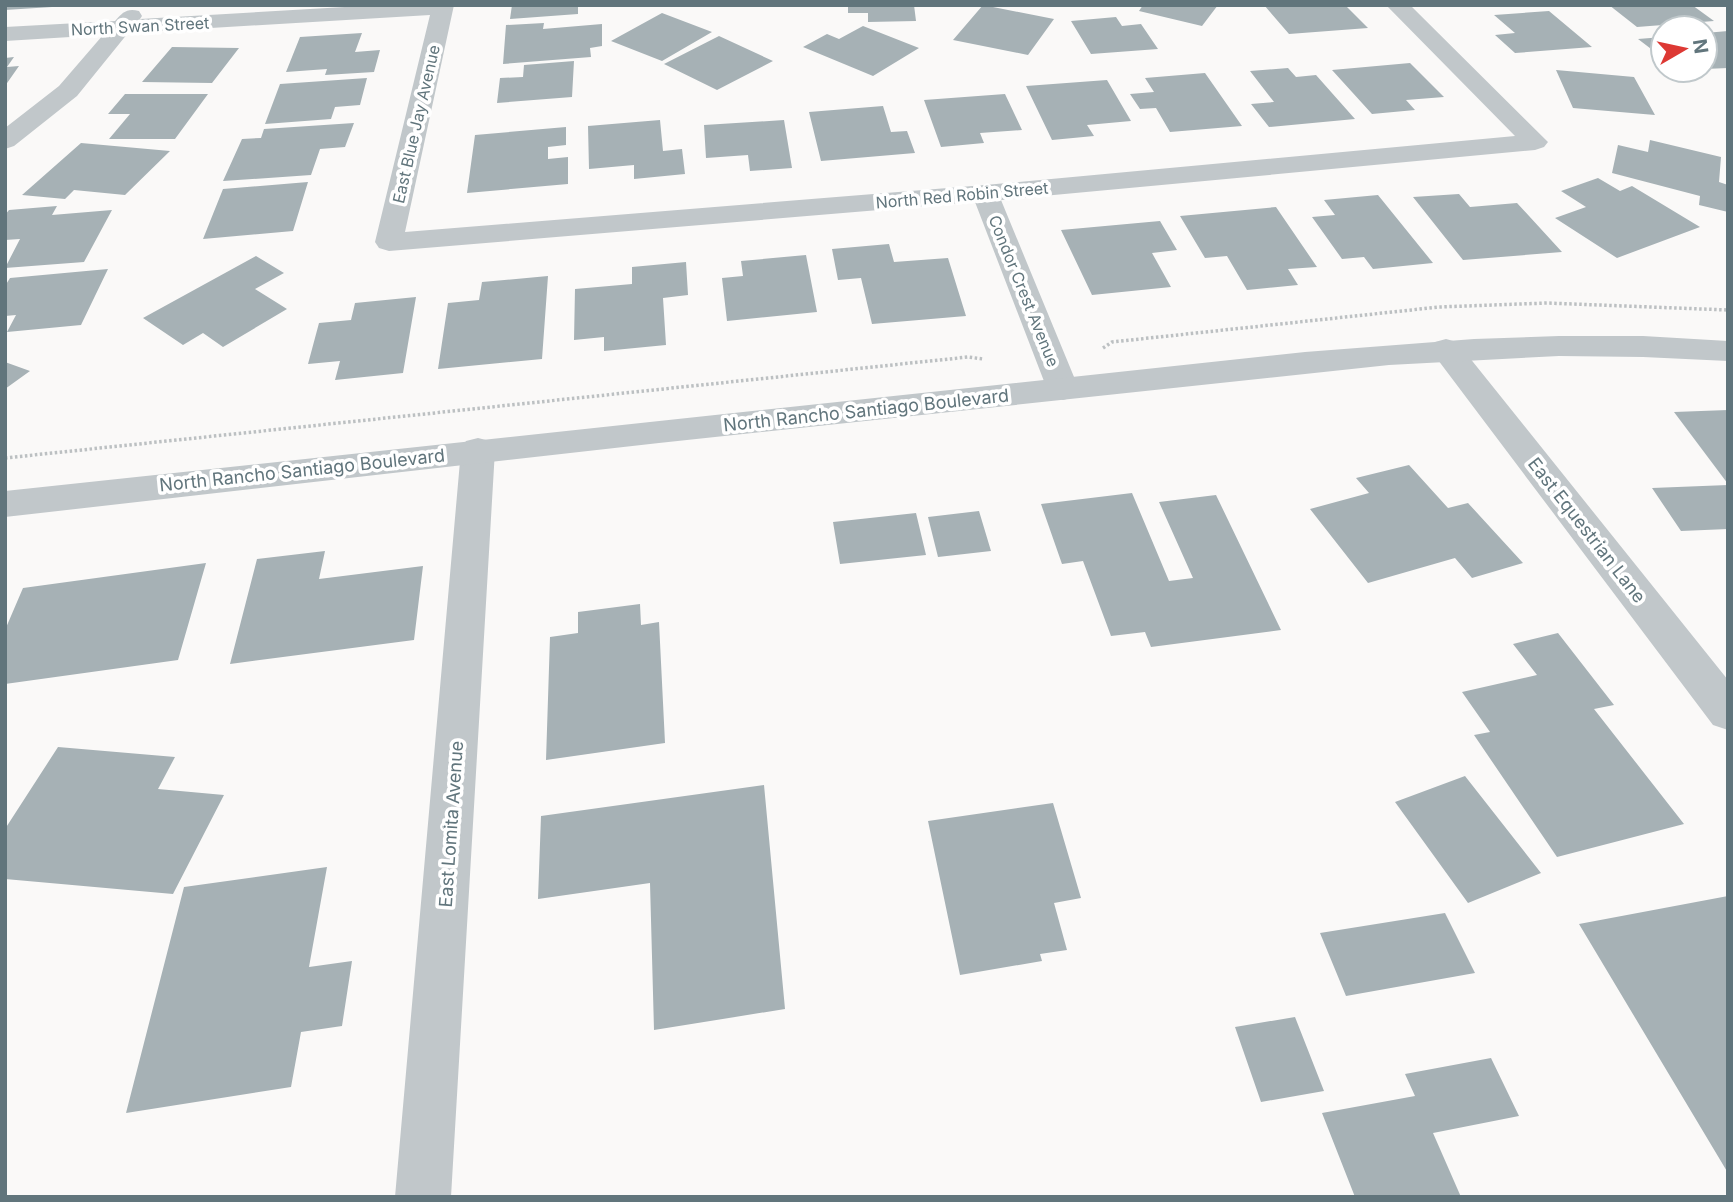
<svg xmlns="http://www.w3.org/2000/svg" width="1733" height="1202" font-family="Inter,sans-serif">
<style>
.building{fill:#a6b1b5}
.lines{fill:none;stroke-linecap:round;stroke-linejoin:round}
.path{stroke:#bcc0c2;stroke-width:3.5;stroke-dasharray:2.5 2.5;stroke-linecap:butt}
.minor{fill:#c1c7ca;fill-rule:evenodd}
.tertiary{fill:#c1c7ca;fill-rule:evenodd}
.labels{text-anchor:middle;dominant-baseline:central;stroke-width:7;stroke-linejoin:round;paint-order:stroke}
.far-street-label{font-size:16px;fill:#61757c;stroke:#fff}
.street-label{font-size:18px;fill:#61757c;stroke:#fff}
</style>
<rect width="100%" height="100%" fill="#faf9f8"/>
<path class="building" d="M5,5H51L52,7L5,10Z
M512,5H578V14L510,19Z
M848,5H914L916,21L868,22V13H848Z
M983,5L1054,19L1028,55L953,40Z
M1143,5H1218L1202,26L1139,11Z
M1264,5H1345L1368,28L1289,34Z
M1609,5H1692L1714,21L1637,27Z
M1549,11L1592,47L1515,53L1495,35L1515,33L1494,15Z
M662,13L712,32L662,61L611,41Z
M1116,17L1122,26L1141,24L1158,49L1091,54L1071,21Z
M544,23L543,29L602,24V46L590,48L591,57L503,64L506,25Z
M863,26L919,48L873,76L803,47L827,34L839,39Z
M1728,31V68L1705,69V33Z
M362,33L355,52L380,50L374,72L325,75L327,69L286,72L300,37Z
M719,36L773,61L717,90L664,64Z
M1663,37V58L1638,39Z
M172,47L239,48L212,83L142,82Z
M14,57L7,67L19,66L5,86V58Z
M574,61L572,97L497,103L500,78L523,77L524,65Z
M1410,63L1444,97L1406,100L1415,110L1372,114L1332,70Z
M1288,68L1296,77L1316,75L1355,119L1269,127L1251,104L1274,102L1250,71Z
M1556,70L1634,77L1655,115L1573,108Z
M1205,73L1242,126L1170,132L1156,108L1140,109L1130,94L1154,92L1145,78Z
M367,78L360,105L335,107L331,119L265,124L280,84Z
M1107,80L1131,121L1087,125L1094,136L1052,140L1026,86Z
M125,94H208L175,139H109L130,114H108Z
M1005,94L1022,130L980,133L984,143L941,147L924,100Z
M883,106L891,132L907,131L915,153L821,161L809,112Z
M660,120L663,151L682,149L685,174L634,179V165L589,169L588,126Z
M784,120L792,168L750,171L748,155L706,158L704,125Z
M354,123L345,147L320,149L311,175L223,181L242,139L261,138L264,129Z
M566,127V145L548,147V159L568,157V184L467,193L475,135Z
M1650,140L1721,157L1719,182L1728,185V212L1699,205L1700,196L1612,173L1618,145L1648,152Z
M81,143L170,151L125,195L74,190L65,199L22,195Z
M1598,178L1620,191L1632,186L1700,227L1617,258L1555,218L1586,207L1561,191Z
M308,182L293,231L203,239L223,189Z
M1459,194L1470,207L1517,203L1562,252L1463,260L1413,197Z
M1378,195L1433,263L1373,269L1364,257L1342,259L1312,217L1335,215L1324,200Z
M57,206L52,215L112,210L84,262L5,268L20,239L5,240V215L9,210Z
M1276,207L1317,267L1288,269L1298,285L1247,290L1227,256L1205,258L1180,216Z
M1160,221L1177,250L1152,253L1171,287L1092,295L1061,230Z
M889,244L894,262L948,258L966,316L872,324L861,278L838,280L832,249Z
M806,255L817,312L727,321L722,278L743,276L741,261Z
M256,256L284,273L255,289L287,309L223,347L203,333L183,345L143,318Z
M686,262L688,295L663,298L666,345L604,351V337L574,340L575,289L632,284V267Z
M108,269L81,325L7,332L16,315L5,316V286L10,278Z
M548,276L542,359L438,369L448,303L479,300L482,282Z
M416,297L403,373L335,380L340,361L308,364L319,323L351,320L355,303Z
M5,362L30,371L5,389Z
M1728,410V484L1674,412Z
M1409,465L1448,508L1468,503L1523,563L1472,578L1455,558L1368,583L1310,509L1369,493L1356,478Z
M1728,485V529L1681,531L1652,488Z
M1132,493L1169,581L1193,578L1159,502L1216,495L1281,630L1151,647L1145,632L1111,636L1083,561L1062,564L1041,504Z
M979,511L991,551L938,557L928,517Z
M916,513L926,555L840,564L833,522Z
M325,551L319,579L423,566L414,640L230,664L257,559Z
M206,563L178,660L5,684V630L23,588Z
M640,604L641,625L659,622L665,743L546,760L550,637L578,633V612Z
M1558,633L1614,705L1594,709L1684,824L1557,857L1474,735L1490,732L1462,692L1537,675L1513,644Z
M58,747L175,757L158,789L224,795L173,894L5,879V829Z
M1465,776L1541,873L1468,903L1395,802Z
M764,785L785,1009L654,1030L650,883L538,899L541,816Z
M1053,803L1081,898L1054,903L1067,950L1040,954L1042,961L960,975L928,821Z
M327,867L309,967L352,961L342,1026L301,1032L291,1087L126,1113L184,887Z
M1728,896V1173L1579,924Z
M1445,913L1475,973L1346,996L1320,933Z
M1295,1017L1324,1091L1261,1102L1235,1027Z
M1491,1058L1519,1116L1433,1133L1461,1197H1355L1322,1113L1415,1096L1405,1074Z"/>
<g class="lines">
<path class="path" d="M1103,348L1112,342L1439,307L1547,303L1728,310
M5,458L968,357L983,359"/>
<path class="minor" d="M379,5H454L405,232L985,185L1515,136L1386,5H1410L1548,142L1544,147L1535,150L1001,200L1079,389L1074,397L1063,400L1052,397L1047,389L975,202L389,251L379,248L375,242L430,15L128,33L77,96L14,146L5,149V128L59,86L103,35L5,41V27L115,21C123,12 127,8 139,11L142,16L140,19Z
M1446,339L1457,342L1728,680V730L1713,725L1435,356L1430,349L1435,342Z
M478,438L490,441L495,450L451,1197H395L461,450L466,441Z"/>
<path class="tertiary" d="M1559,336H1643L1728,341V361L1643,357L1559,356L1389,365L659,443L5,517V491L1305,352L1474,339Z"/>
</g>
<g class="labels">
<g class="far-street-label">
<text transform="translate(140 26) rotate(-3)">North Swan Street</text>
<text transform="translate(416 124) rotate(-77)">East Blue Jay Avenue</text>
<text transform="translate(962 195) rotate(-5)">North Red Robin Street</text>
<text transform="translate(1024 291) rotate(68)">Condor Crest Avenue</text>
</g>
<g class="street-label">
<text transform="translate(866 410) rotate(-6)">North Rancho Santiago Boulevard</text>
<text transform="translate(302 470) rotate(-6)">North Rancho Santiago Boulevard</text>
<text transform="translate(1587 530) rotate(52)">East Equestrian Lane</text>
<text transform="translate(451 824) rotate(-86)">East Lomita Avenue</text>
</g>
</g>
<rect width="1733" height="1202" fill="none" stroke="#61757c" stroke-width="14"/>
<g transform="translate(1684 49) rotate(81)"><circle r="33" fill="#ffffff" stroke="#c0c8cb" stroke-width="2"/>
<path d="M0-5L12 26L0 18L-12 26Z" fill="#dd3934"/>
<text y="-10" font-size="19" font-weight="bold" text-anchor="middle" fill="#61757c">N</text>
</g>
</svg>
